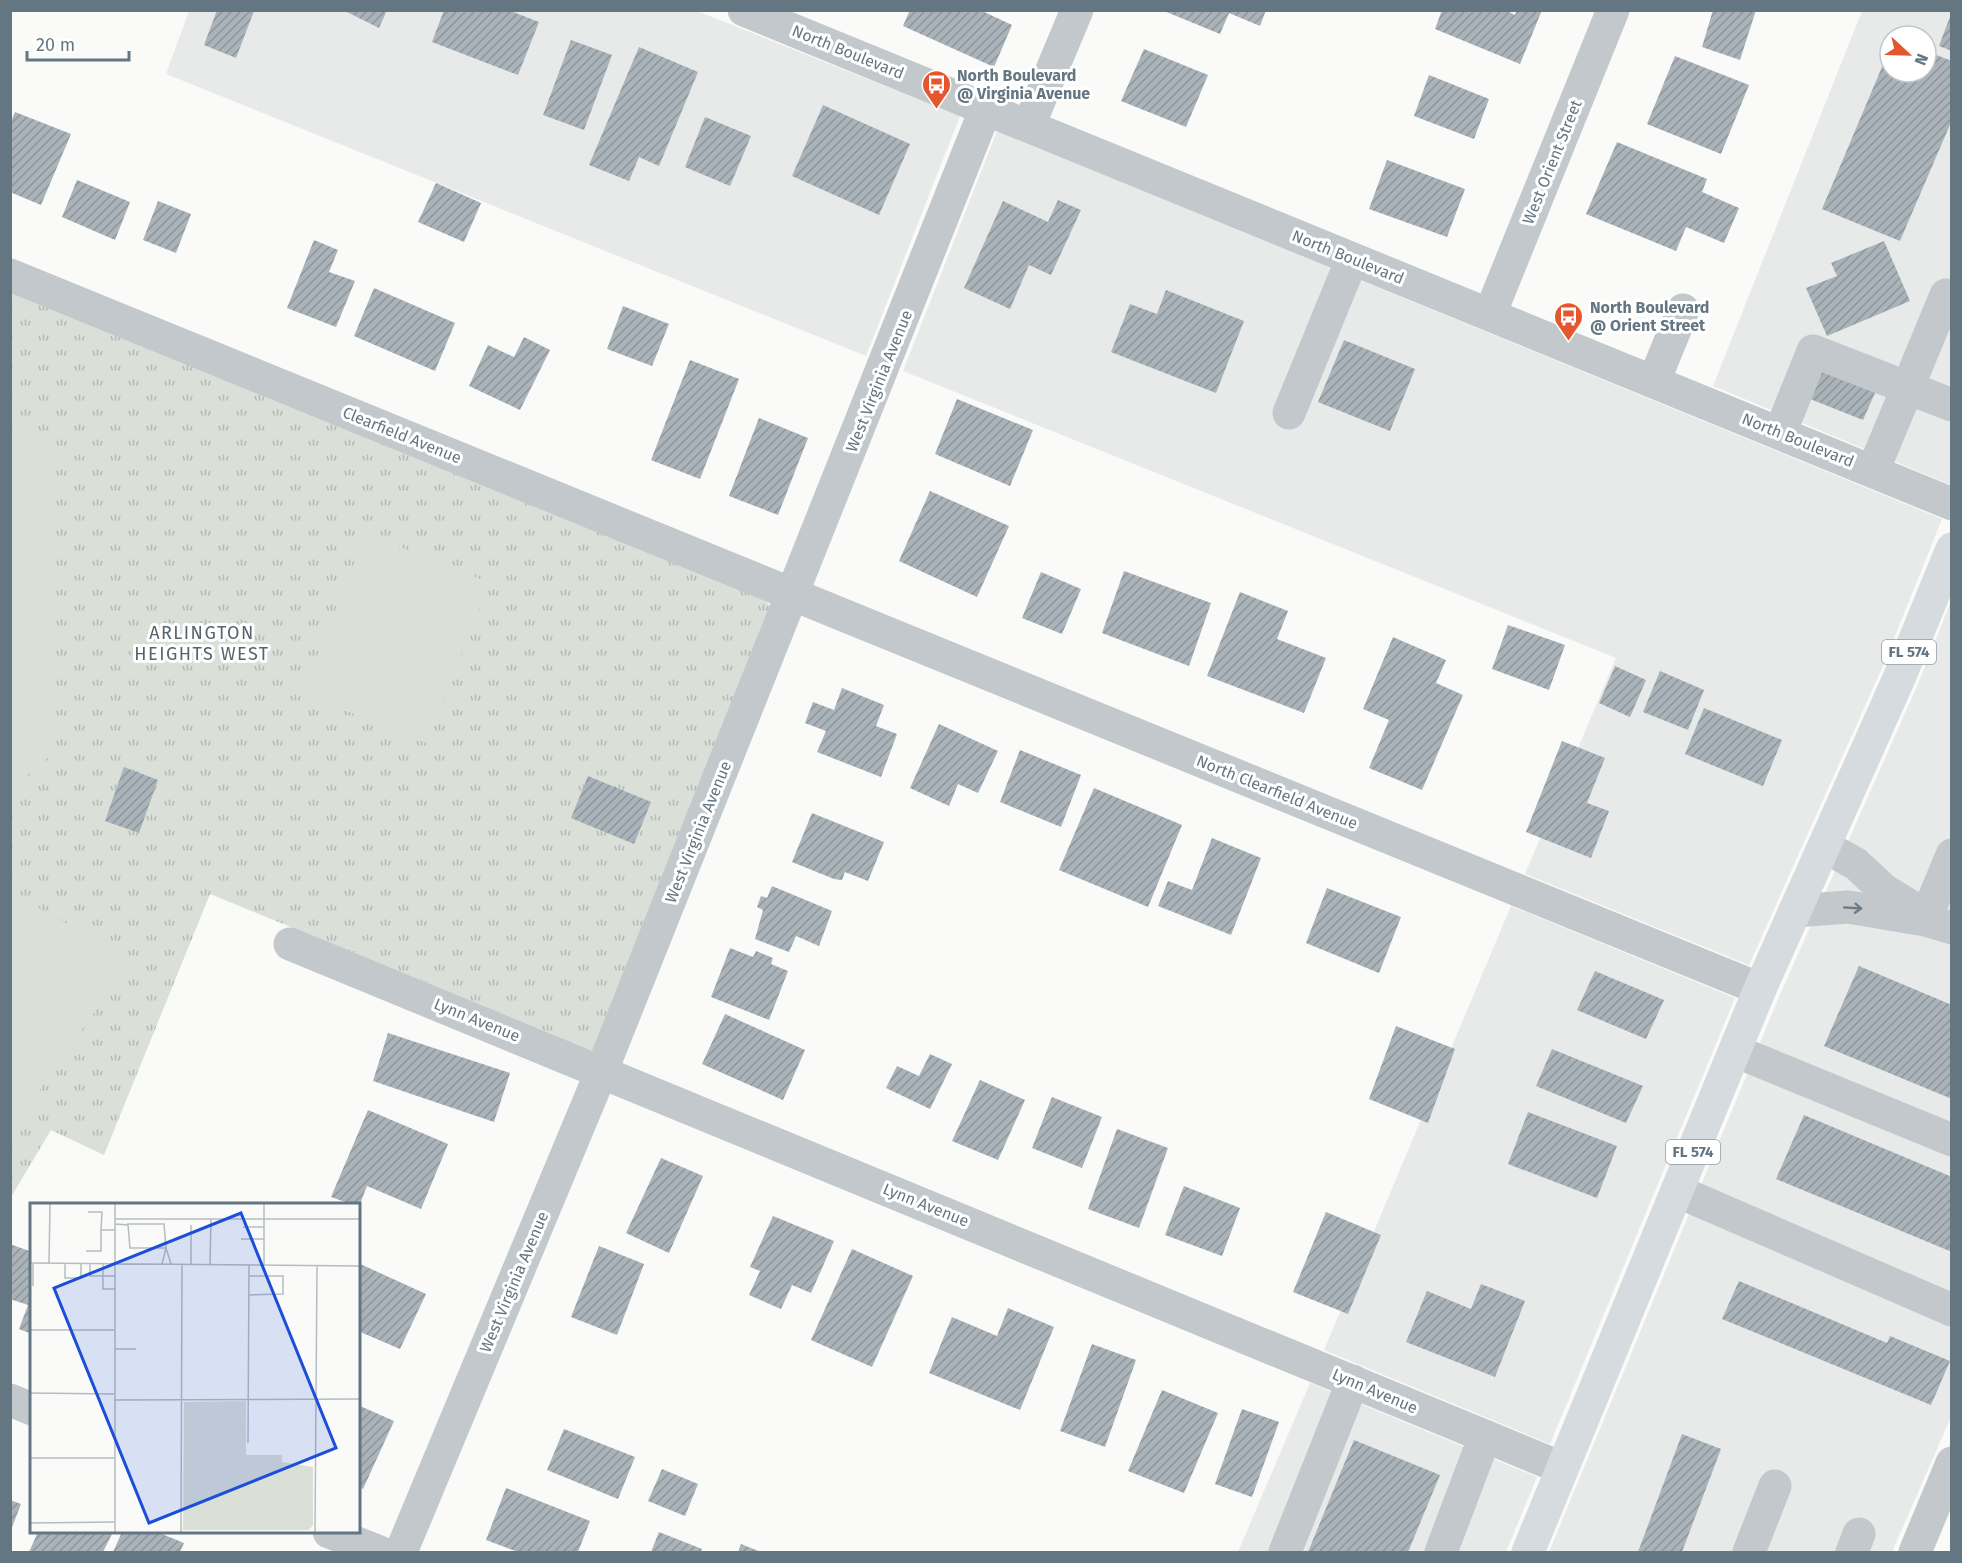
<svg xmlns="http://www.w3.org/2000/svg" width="1962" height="1563" font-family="'Fira Sans',sans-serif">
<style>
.built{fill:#e8e9e9;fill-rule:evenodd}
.park{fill:url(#park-tufts)}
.garden{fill:#dadfd7}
.building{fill:url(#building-hatch)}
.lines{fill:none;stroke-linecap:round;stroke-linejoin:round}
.minor{stroke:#c3c8cc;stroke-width:33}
.major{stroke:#d6dbdf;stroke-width:33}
.oneway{stroke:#6a7a87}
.labels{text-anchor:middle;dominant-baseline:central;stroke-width:6;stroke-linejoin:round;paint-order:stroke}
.shield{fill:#fff;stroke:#939fa8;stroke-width:1.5}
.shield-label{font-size:15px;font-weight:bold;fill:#657683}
.street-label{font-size:16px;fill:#657683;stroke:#fff}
.poi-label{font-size:16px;font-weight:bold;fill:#657683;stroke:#fff;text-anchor:start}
.neighbourhood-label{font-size:18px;letter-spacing:1.5px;fill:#57646e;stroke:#fff}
.inset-road{fill:none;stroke:#b5bdc2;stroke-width:1.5}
.view{fill:#1d4ed8;fill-opacity:0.15;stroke:#1d4ed8;stroke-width:3}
.inset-edge{fill:none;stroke:#657683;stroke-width:3}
</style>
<defs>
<pattern id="park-tufts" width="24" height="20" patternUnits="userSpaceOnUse" patternTransform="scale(1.5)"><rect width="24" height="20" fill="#dadfd7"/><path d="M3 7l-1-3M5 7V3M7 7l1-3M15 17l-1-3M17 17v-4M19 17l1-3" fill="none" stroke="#b4b9b4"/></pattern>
<pattern id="building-hatch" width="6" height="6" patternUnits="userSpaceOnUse" patternTransform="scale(1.5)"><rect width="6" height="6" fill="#aab3b9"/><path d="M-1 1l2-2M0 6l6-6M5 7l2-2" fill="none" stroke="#8e969c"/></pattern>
</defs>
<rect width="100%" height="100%" fill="#fafaf8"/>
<path class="built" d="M189,11H697L960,116L866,356L166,74Z
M1862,11H1951V485L1713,386ZM1890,36H1926V72H1890Z
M997,131L1942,519L1882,668L1749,965L1525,874L1616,658L903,371Z
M1951,601V1417L1892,1552H1549L1779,997L1918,684Z
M1511,906L1735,998L1550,1444L1324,1350Z
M1310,1383L1537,1477L1506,1552H1238Z"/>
<path class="park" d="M11,292L755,591L769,604L770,622L596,1052L210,894L104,1155L51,1130L11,1197Z"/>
<path class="garden" d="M11,435H53L55,752L13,787L10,786Z
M366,533L490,583L426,743L302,693Z
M11,893L132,959L11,1131Z"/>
<path class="building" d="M217,10L254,11L236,58L204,45Z
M343,10H387L379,28Z
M444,10H508L539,22L518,75L432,42Z
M910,10H980L1012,25L994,67L903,26Z
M1266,10L1260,26L1229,13L1220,34L1164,11Z
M1442,10H1505L1515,15L1517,10H1542L1520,64L1435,29Z
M1713,10H1756L1740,60L1702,47Z
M1951,14H1952V51L1939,46Z
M571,40L612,55L584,130L543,115Z
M639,47L698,72L659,166L639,157L629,181L589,165Z
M1890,48V72H1926V51L1952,61V120L1900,241L1822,209Z
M1144,49L1208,75L1186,127L1121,101Z
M1675,56L1749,85L1721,154L1647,124Z
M1429,75L1489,99L1474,139L1414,116Z
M823,105L910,144L879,215L792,176Z
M15,112L71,134L41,205L10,192V124Z
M705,117L751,136L730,186L685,167Z
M1617,142L1707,179L1702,192L1739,208L1724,243L1686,227L1676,251L1586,214Z
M1387,160L1465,189L1447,237L1369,209Z
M77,180L130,202L115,240L62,217Z
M436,183L481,203L464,242L418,222Z
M1058,200L1081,210L1051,275L1029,265L1010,309L964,288L1003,201L1048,222Z
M158,201L191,214L176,253L143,240Z
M314,240L338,250L329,272L355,281L336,327L287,308Z
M1884,241L1910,301L1827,336L1806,288L1837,276L1831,263Z
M374,288L455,323L435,371L354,336Z
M1166,290L1244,321L1216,393L1111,352L1130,304L1157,314Z
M623,306L669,324L652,366L607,349Z
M524,337L550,350L520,410L469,386L488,345L514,357Z
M1344,340L1415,369L1390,431L1318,402Z
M690,360L739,379L700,479L651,460Z
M1825,362L1879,384L1863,420L1810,399Z
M957,399L1033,430L1010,486L935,454Z
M759,418L808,438L778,515L729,496Z
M930,491L1009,526L977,597L899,561Z
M1124,571L1211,603L1189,666L1102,633Z
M1041,572L1081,589L1062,634L1022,618Z
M1240,592L1288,611L1277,639L1326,658L1304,713L1207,676Z
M1508,625L1565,645L1549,690L1492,669Z
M1393,637L1446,660L1436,683L1463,695L1422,790L1369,768L1389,720L1363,709Z
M1615,666L1646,680L1630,717L1599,703Z
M1660,671L1704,690L1688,730L1643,712Z
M842,688L884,705L876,726L897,734L881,777L817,752L826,731L805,723L813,702L834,710Z
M1704,708L1782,740L1763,786L1685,754Z
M939,724L998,751L978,793L958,784L949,806L910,788Z
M1562,741L1605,758L1587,803L1609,811L1591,858L1526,832Z
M1020,750L1081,775L1061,827L1000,802Z
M124,767L158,780L139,833L105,821Z
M588,776L651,802L634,844L571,818Z
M1094,788L1182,825L1148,907L1059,870Z
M812,813L884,842L868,881L845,872L842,880L834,879L792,862Z
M1212,838L1261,858L1231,935L1158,906L1168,881L1192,890Z
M772,886L832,911L819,946L796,936L789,952L755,939L763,910L757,907L761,896L767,898Z
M1327,888L1401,917L1379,973L1306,943Z
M730,948L753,957L756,951L773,958L771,964L788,971L769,1020L711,997Z
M1859,966L1952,1005V1099L1824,1046Z
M1595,971L1664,1000L1646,1039L1577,1010Z
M725,1014L805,1050L783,1100L702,1064Z
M1396,1026L1455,1049L1428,1123L1369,1099Z
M388,1033L510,1073L494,1122L373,1081Z
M1552,1049L1643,1086L1626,1123L1536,1086Z
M930,1054L952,1064L930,1109L886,1088L897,1066L919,1076Z
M980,1080L1025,1100L998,1160L952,1141Z
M1052,1097L1102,1117L1082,1168L1032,1148Z
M368,1110L448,1144L421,1209L367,1186L360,1204H351L331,1197Z
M1528,1112L1617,1146L1597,1198L1508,1164Z
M1804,1115L1952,1177V1252L1776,1179Z
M1117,1129L1168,1148L1139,1228L1088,1209Z
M661,1158L703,1176L669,1253L626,1233Z
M1184,1186L1240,1208L1222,1256L1165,1235Z
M1326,1212L1381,1235L1348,1314L1293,1292Z
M773,1216L834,1241L811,1293L792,1285L781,1309L749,1295L760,1271L750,1267Z
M10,1244L32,1252V1334L19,1329L28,1305L10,1299Z
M599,1246L644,1264L617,1335L571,1317Z
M852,1249L913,1276L872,1367L811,1340Z
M358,1263L426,1294L400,1349L358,1331Z
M1739,1281L1887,1343L1890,1336L1950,1361L1931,1405L1722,1319Z
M1481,1284L1525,1301L1495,1377L1406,1342L1427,1291L1471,1309Z
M1008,1308L1054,1327L1020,1410L929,1373L952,1317L997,1336Z
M1092,1344L1136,1360L1105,1447L1060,1431Z
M1162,1390L1218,1413L1184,1493L1128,1471Z
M358,1405L394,1421L363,1489L358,1487Z
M1242,1409L1279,1422L1252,1497L1215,1484Z
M564,1429L635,1457L618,1499L547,1470Z
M1682,1434L1721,1449L1702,1499L1682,1552H1638Z
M1354,1440L1440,1475L1408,1552H1308Z
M662,1469L698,1484L685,1516L648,1501Z
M506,1488L590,1521L578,1552H518L486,1540Z
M10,1500L21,1504L11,1530H10Z
M38,1532H113L103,1552H29Z
M122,1532H157L184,1543L180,1552H113Z
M659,1532L702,1549L701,1552H651Z
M741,1544L761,1552H738Z"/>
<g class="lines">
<path class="minor" d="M744,10L1952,504
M1029,125L1077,10
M10,275L1760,989
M1490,314L1613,10
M1654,381L1683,310
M1289,413L1352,259
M1780,433L1813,351L1952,405
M1873,471L1946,295L1952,298
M1952,855L1925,920L1952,928
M1795,911L1848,907L1925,920L1910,906L1884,890L1856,864L1824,846
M290,944L1562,1468
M1735,1051L1952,1140
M1677,1191L1952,1310
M10,1400L32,1409
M329,1532L380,1552
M401,1552L602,1070L986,108
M1285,1552L1353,1381
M1441,1552L1485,1436
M1749,1552L1775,1486
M1852,1552L1859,1534
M1915,1552L1952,1463"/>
<path class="major" d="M1528,1552L1760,989L1900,676L1952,549"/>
</g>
<defs><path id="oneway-shaft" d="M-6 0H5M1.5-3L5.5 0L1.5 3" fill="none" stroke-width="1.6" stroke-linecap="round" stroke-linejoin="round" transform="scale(1.5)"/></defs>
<use class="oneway" href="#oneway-shaft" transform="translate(1853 908) rotate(4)"/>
<defs>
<symbol id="bus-pin" viewBox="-11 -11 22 30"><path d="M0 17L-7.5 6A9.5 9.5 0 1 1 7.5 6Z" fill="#e4572e" stroke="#fff"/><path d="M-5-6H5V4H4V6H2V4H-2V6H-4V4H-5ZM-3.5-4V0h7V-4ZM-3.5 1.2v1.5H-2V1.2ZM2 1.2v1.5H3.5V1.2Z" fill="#fff"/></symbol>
</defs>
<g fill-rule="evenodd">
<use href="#bus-pin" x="920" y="68" width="33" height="45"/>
<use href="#bus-pin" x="1552" y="300" width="33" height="45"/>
</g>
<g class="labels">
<g class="shield">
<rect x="1882" y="640" width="54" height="24" rx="4.5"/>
<rect x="1666" y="1140" width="54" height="24" rx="4.5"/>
</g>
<g class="shield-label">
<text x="1909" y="652">FL 574</text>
<text x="1693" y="1152">FL 574</text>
</g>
<g class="street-label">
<text transform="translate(848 52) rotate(22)">North Boulevard</text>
<text transform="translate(1552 162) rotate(-68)">West Orient Street</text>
<text transform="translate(1348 257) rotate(22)">North Boulevard</text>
<text transform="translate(879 381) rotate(-68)">West Virginia Avenue</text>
<text transform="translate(402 435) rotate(22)">Clearfield Avenue</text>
<text transform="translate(1798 440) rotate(22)">North Boulevard</text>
<text transform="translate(1277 792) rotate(22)">North Clearfield Avenue</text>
<text transform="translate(698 832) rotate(-68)">West Virginia Avenue</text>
<text transform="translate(477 1020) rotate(22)">Lynn Avenue</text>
<text transform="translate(926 1205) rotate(22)">Lynn Avenue</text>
<text transform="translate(514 1282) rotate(-67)">West Virginia Avenue</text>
<text transform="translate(1375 1391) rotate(23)">Lynn Avenue</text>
</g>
<g class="poi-label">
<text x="957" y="75">North Boulevard<tspan x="957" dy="18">@ Virginia Avenue</tspan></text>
<text x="1590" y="307">North Boulevard<tspan x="1590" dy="18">@ Orient Street</tspan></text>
</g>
<g class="neighbourhood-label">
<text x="202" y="633">ARLINGTON<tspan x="202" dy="21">HEIGHTS WEST</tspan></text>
</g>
</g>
<g transform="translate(30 1203)">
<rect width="330" height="330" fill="#fafaf8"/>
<path d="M216,198V252H252V259L283,264V322L279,327H153L154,199Z" fill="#dadfd7"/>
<path d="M165,233H187V250L165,251ZM227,258L279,274L278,316L231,320L221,312ZM206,277L212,280L221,320L204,323L182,314L168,293Z" fill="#dadfd7"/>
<path class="inset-road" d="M58,9H72L71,27H85M85,16H330M85,21L98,22L100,45H136L134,21H97M213,24H234M211,36H234M56,48H71V27M0,60L330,63M3,60V83M19,60L20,1M35,60V75H51V60M60,60V73H85M73,60V86H85M132,61L136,45L141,61M161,62V22M180,62L181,16M234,62V1M219,92L253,91V73H219M0,127H84M85,146H106M0,190L84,191M84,197L330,196M218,240L219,62M0,255H84M0,320L84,319M85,329V1M151,329L152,62M285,329L287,63"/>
<path class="view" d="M211,10L306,245L119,320L24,85Z"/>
<rect width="330" height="330" class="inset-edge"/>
</g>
<rect width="1962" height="1563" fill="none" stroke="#657683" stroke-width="24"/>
<g transform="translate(1908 54) rotate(112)"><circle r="28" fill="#ffffff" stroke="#c1c8cd" stroke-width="1.5"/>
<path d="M0-4.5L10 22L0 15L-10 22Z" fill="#e4572e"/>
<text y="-9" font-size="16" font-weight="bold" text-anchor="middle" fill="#657683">N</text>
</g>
<path d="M27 51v9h102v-9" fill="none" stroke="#657683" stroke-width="3"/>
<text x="36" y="51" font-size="18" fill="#657683" stroke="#ffffff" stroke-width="4.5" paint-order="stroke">20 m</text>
</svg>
